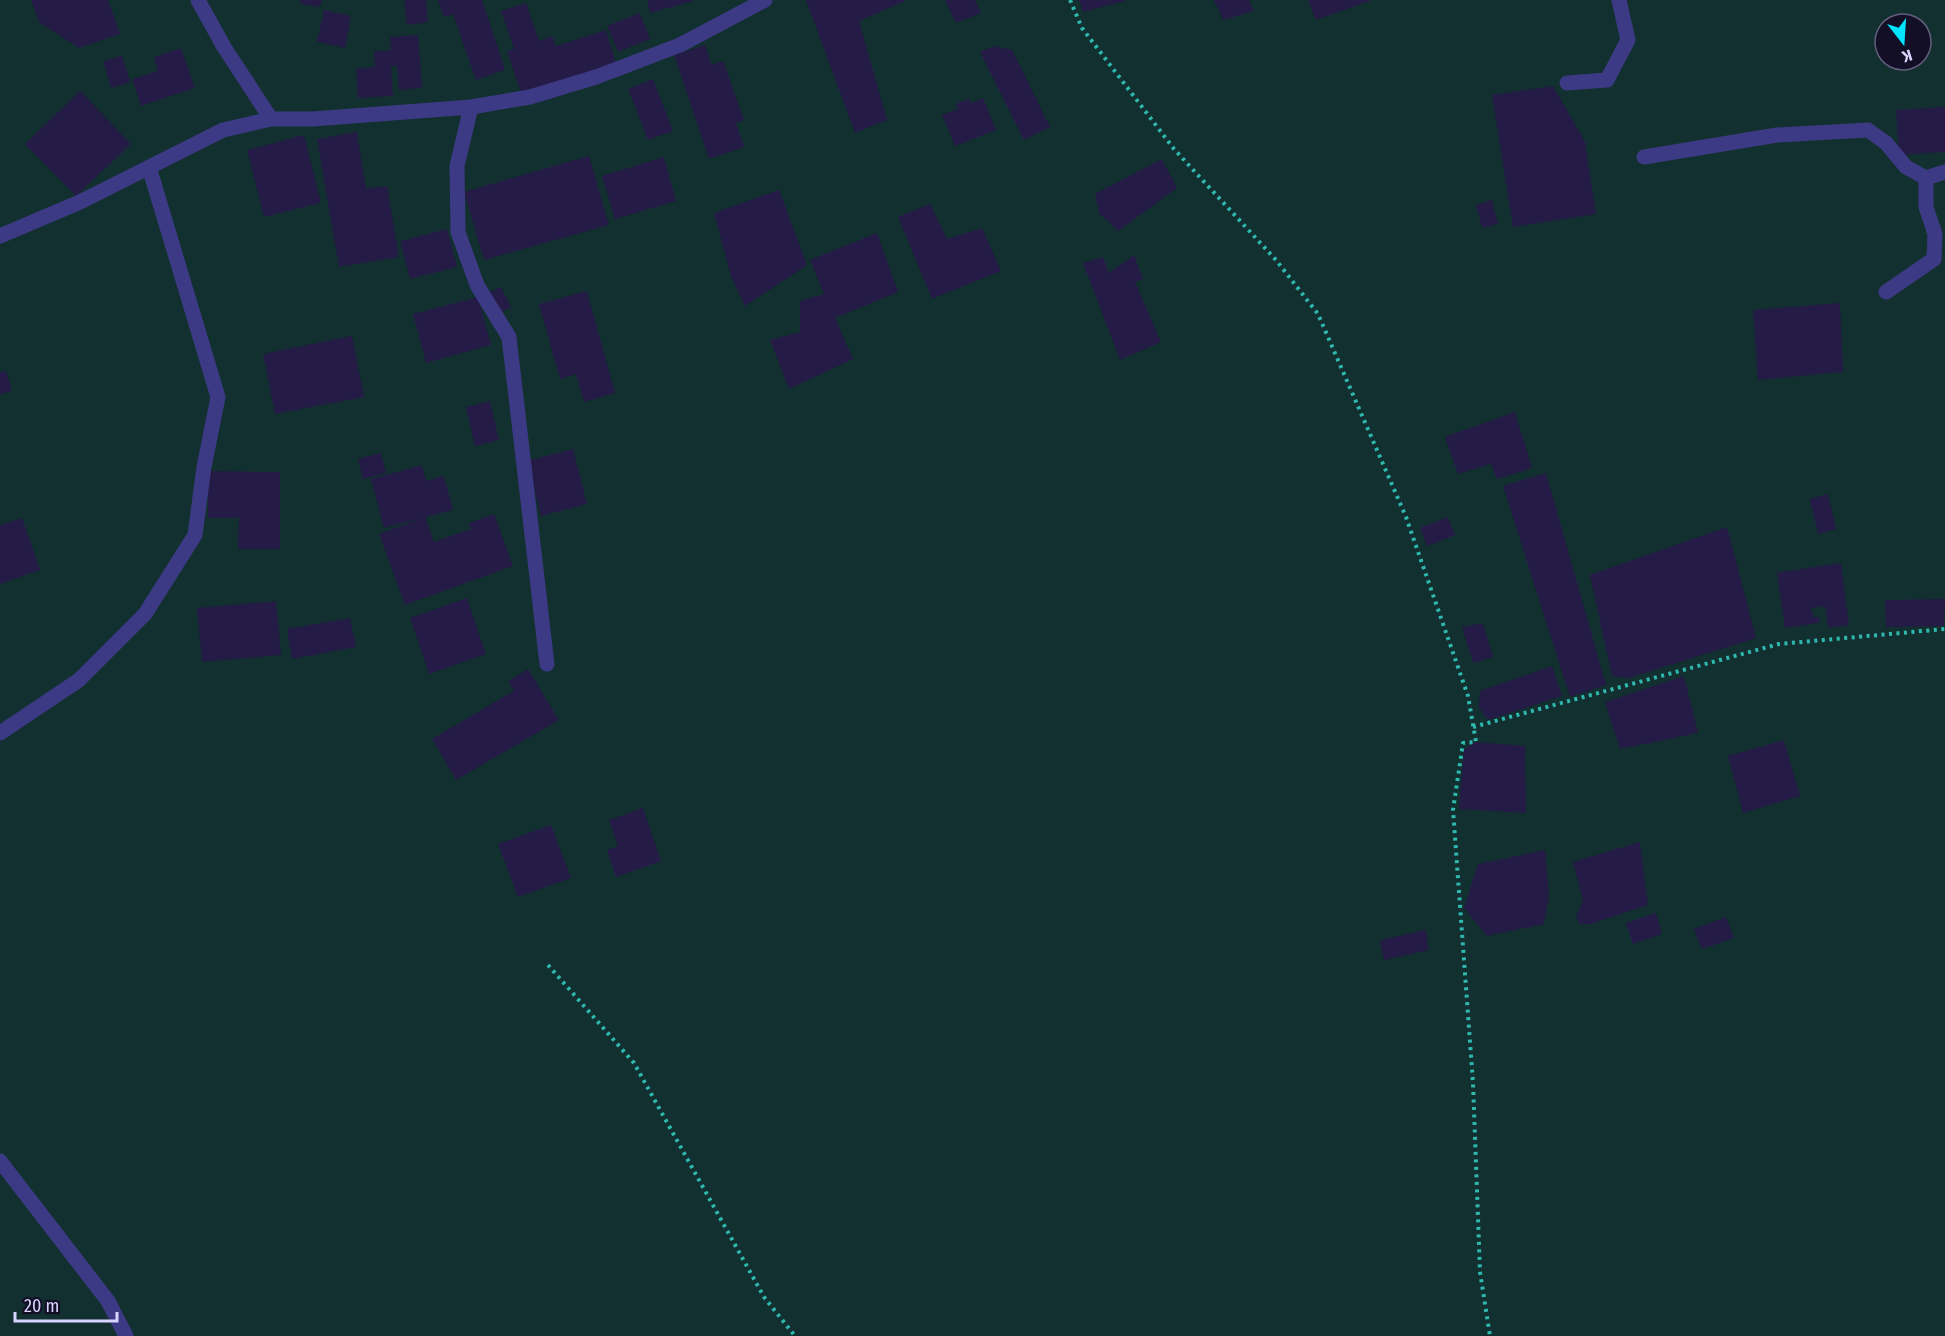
<svg xmlns="http://www.w3.org/2000/svg" width="1945" height="1336" font-family="'Fira Sans Condensed',sans-serif">
<style>
.green{fill:#12302f;fill-rule:evenodd}
.building{fill:#241b47}
.lines{fill:none;stroke-linecap:round;stroke-linejoin:round}
.path{stroke:#2fb8b0;stroke-width:4;stroke-dasharray:3 4.5;stroke-linecap:butt}
.minor{stroke:#3d3a85;stroke-width:15}
</style>
<rect width="100%" height="100%" fill="#130f26"/>
<path class="green" d="M0,0H1945V1336H0ZM1885,24H1921V60H1885Z"/>
<path class="building" d="M31,0H108L120,34L79,48L39,22Z
M301,0H322L320,7L300,4Z
M404,0H426L428,22L407,25Z
M438,0H482L505,70L476,80L453,14L444,17Z
M647,0H693V1L650,13Z
M806,0H907L859,21L887,120L855,133Z
M945,0H975L981,13L956,23Z
M1079,0H1125V1L1083,12Z
M1214,0H1249L1254,11L1223,20Z
M1308,0H1372L1316,20Z
M526,3L539,41L552,36L556,46L606,30L616,63L522,96L507,51L514,49L501,11Z
M324,10L351,16L345,48L317,42Z
M640,13L650,39L618,52L607,26Z
M418,35L422,88L399,90L397,66H391L393,96L358,98L356,69L375,67L374,51L391,50L390,37Z
M705,45L712,65L723,61L744,120L736,123L744,147L709,159L674,55Z
M994,46L1012,50L1050,127L1024,140L980,52Z
M181,48L195,88L141,106L132,79L158,71L154,57Z
M122,56L130,82L111,88L103,61Z
M653,79L673,131L648,140L628,89Z
M1553,86L1585,142L1596,214L1513,227L1492,95Z
M80,91L131,144L76,196L25,144Z
M983,98L996,130L955,146L942,115L958,109L956,104L969,99L971,103Z
M1945,107V152L1899,155L1896,110Z
M357,132L366,189L387,186L399,257L339,267L317,139Z
M304,135L321,203L264,217L247,150Z
M589,156L609,225L484,260L464,192Z
M664,157L676,201L615,219L602,176Z
M1162,159L1177,188L1118,231L1099,213L1095,194Z
M779,190L807,265L745,306L731,276L714,213Z
M1492,200L1498,224L1482,228L1476,205Z
M930,204L947,239L982,228L1001,271L932,299L898,217Z
M447,229L457,267L410,279L400,241Z
M877,233L898,292L835,318L853,359L789,389L770,340L800,332V301L824,294L810,260Z
M1134,255L1143,279L1135,282L1161,342L1120,360L1083,263L1103,257L1109,273Z
M501,287L511,307L498,314L488,293Z
M587,291L615,393L584,402L576,374L560,379L539,304Z
M478,297L491,345L426,363L413,314Z
M1840,303L1843,372L1758,380L1753,310Z
M352,336L364,397L275,414L263,354Z
M6,371L12,391L0,394V372Z
M490,401L499,440L475,446L466,407Z
M1515,412L1532,468L1497,479L1491,464L1458,474L1445,437Z
M573,449L587,504L541,516L527,461Z
M381,453L386,473L363,479L358,459Z
M422,465L426,481L444,476L453,510L425,517L434,542L471,529L469,523L494,514L513,566L405,605L379,534L422,518L384,528L371,479Z
M208,471L280,472V549H238L239,518H208Z
M1546,473L1606,685L1570,697L1503,486Z
M1828,494L1836,529L1818,534L1810,499Z
M1448,517L1455,535L1427,546L1420,528Z
M22,518L40,570L0,584V525Z
M1727,527L1756,638L1629,678L1612,676L1590,575Z
M1841,563L1849,625L1828,628L1825,606L1811,608L1813,617H1819L1820,623L1785,628L1777,573Z
M467,598L486,654L429,674L410,618Z
M1945,599L1944,626L1886,627L1885,600Z
M276,601L281,655L202,662L197,608Z
M350,618L356,647L292,659L287,629Z
M1483,623L1493,657L1473,663L1462,627Z
M1552,666L1562,696L1488,720L1479,708L1480,691Z
M528,669L559,720L456,780L432,739L514,691L508,681Z
M1684,676L1698,733L1620,749L1605,702Z
M1784,740L1800,796L1743,813L1728,756Z
M1476,742L1525,746L1526,813L1459,809L1464,749Z
M643,808L661,861L616,877L607,850L618,846L609,820Z
M551,825L571,878L518,897L498,844Z
M1640,842L1648,905L1591,924H1579L1576,917L1583,901L1573,862Z
M1545,850L1549,897L1544,924L1487,936L1464,908L1478,864Z
M1656,913L1662,934L1633,944L1626,923Z
M1726,917L1734,938L1702,949L1694,929Z
M1426,930L1429,950L1384,960L1380,940Z"/>
<g class="lines">
<path class="path" d="M1070,0L1082,28L1174,149L1276,260L1318,314L1406,517L1468,696L1476,742L1463,743L1453,810L1473,1083L1480,1272L1490,1336
M1473,727L1779,644L1945,629
M548,965L634,1063L764,1297L795,1336"/>
<path class="minor" d="M198,0L224,47L271,119
M1567,83L1607,80L1628,40L1619,0
M471,107L457,166L458,232L477,285L509,337L547,664
M1644,157L1777,135L1868,130L1886,143L1906,167L1926,178L1945,172
M0,236L80,202L223,130L271,119H313L471,107L530,97L596,77L680,45L765,0
M1886,292L1934,259L1935,234L1926,207V178
M0,733L79,680L145,614L195,535L204,467L218,397L149,167
M0,1161L108,1301L126,1336"/>
</g>
<g transform="translate(1903 42) rotate(163)"><circle r="28" fill="#130f26" stroke="#625e7d" stroke-width="1.5"/>
<path d="M0-4.5L10 22L0 15L-10 22Z" fill="#00e5ff"/>
<text y="-9" font-size="16" font-weight="bold" text-anchor="middle" fill="#d9d4ff">K</text>
</g>
<path d="M15 1312v9h102v-9" fill="none" stroke="#d9d4ff" stroke-width="3"/>
<text x="24" y="1312" font-size="18" fill="#d9d4ff" stroke="#130f26" stroke-width="4.5" paint-order="stroke">20 m</text>
</svg>
